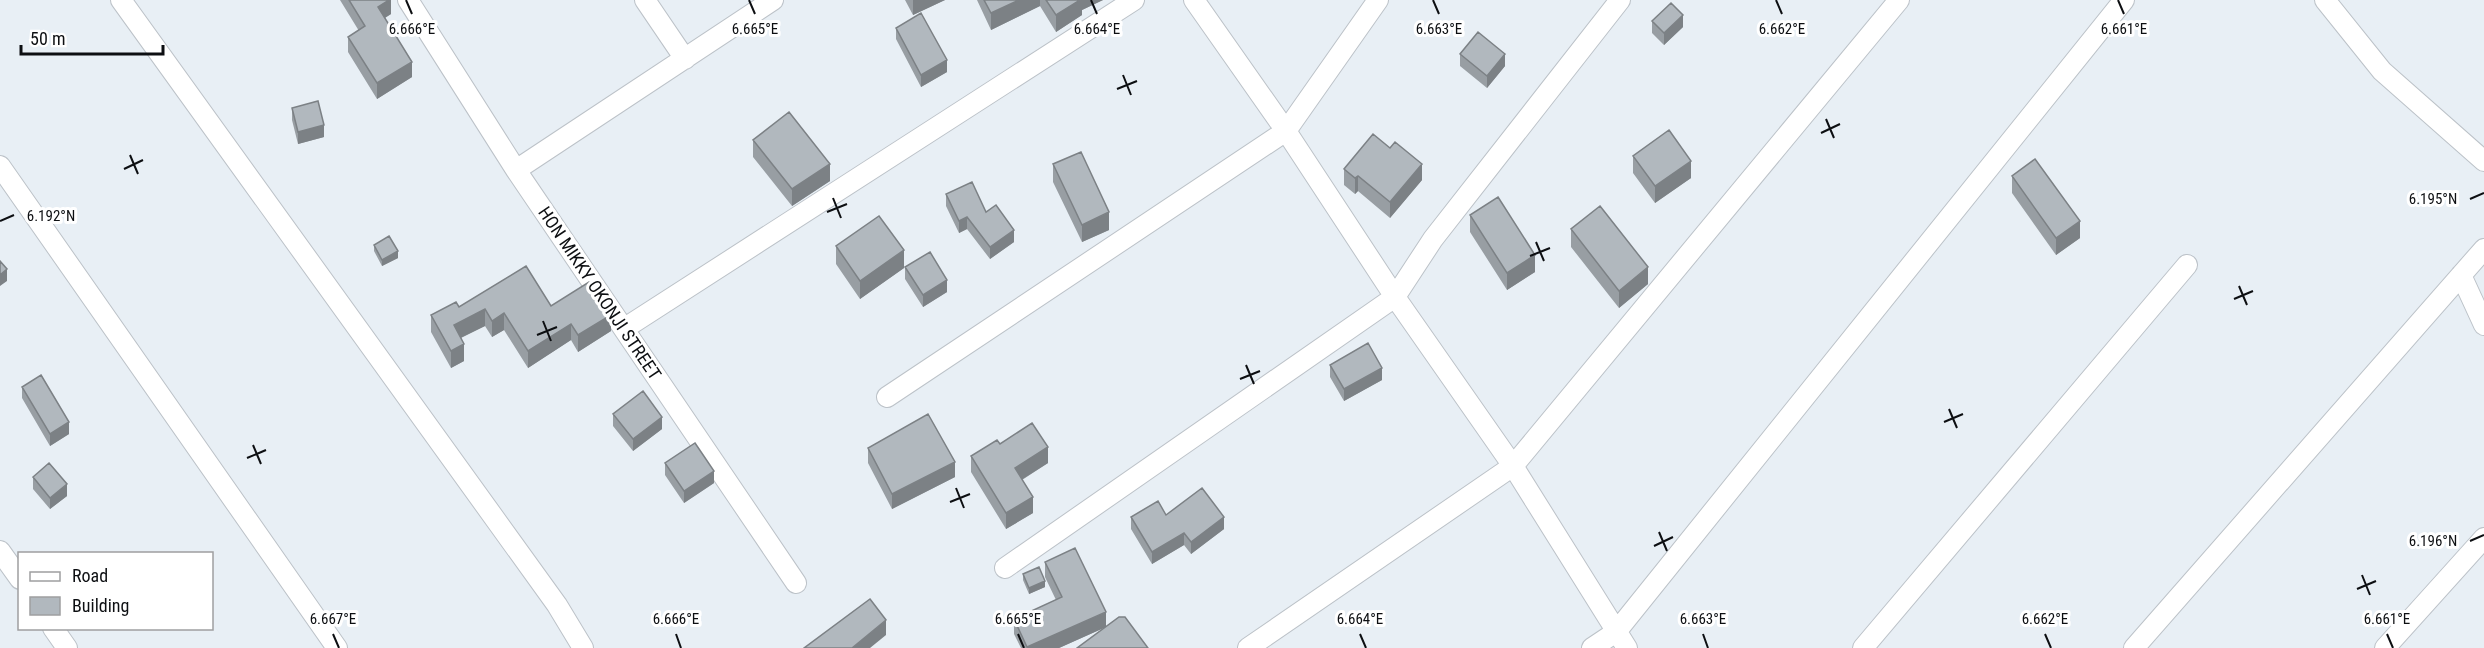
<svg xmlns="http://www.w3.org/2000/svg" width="2484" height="648" font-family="'Roboto Condensed',sans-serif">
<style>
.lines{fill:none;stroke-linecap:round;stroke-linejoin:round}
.minor-casing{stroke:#bcc2c8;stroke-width:22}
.minor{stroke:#fff;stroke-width:20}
.wall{fill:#989ea3}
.shaded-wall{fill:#7c8185}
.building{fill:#b1b8be;stroke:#7c8185;stroke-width:1.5}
.ticks{fill:none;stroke:#0d0f12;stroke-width:2}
.labels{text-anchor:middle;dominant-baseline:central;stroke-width:6;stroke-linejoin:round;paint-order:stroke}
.street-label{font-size:18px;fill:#0d0f12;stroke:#fff}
.ticks-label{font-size:15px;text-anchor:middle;fill:#0d0f12;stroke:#fff;stroke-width:6;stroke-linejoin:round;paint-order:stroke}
</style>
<rect width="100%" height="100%" fill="#e8eff5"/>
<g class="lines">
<defs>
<path id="minor" d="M121,0L557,605L583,648
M408,0L516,170L796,583
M645,0L685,59
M1194,0L1286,131L1395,297L1513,466L1627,648
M2325,0L2382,71L2484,161
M0,166L337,648
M516,170L773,0
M2461,275L2484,325
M625,328L1134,0
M887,397L1286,131L1378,0
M0,551L20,579
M1005,568L1395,297L1433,239L1620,0
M53,628L67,648
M1248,648L1513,466L1899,0
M1592,648L1616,632L2124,0
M1863,648L2187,265
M2134,648L2484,249
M2385,648L2484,538"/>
</defs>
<use href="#minor" class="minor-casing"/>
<use href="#minor" class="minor"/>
</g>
<path class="wall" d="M340,0H391V14L385,18L412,77L377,99L348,52V37L359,31Z
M905,0H945L913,15Z
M977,0H1103L1082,10V15L1056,32L1040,6L991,30Z
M1652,21L1683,27L1664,45L1652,33Z
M896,28L947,72L921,87L896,39Z
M1460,54L1505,66L1487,88L1460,66Z
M292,108L324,137L298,144L292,120Z
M753,140L830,181L792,206L753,157Z
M1633,156L1691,178L1655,203L1633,173Z
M1053,164L1109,230L1082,242L1053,182Z
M1344,169L1422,180L1390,218L1358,191L1355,194L1344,185Z
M2012,176L2080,238L2056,255L2012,193Z
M946,194L986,212L1014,242L990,259L967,229L959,233L946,206Z
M1470,215L1535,272L1507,290L1470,232Z
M1571,229L1648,284L1619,308L1571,247Z
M374,245L398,258L382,266L374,251Z
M836,246L904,268L860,299L836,264Z
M905,267L947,292L923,307L905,279Z
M551,306L611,331L578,352L571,340L528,368L504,330L492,337L485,326L461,338L464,361L451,368L431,332V315L459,307Z
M1330,365L1382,380L1344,401L1330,377Z
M22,387L69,434L50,446L22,398Z
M613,414L662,429L633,451L613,426Z
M1000,444L1048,463L1022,480L1033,513L1006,529L971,472V456Z
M868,448L955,477L892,509L868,463Z
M665,463L714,483L684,503L665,475Z
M33,477L67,496L50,509L33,489Z
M1166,515L1224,529L1191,554L1184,545L1152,564L1131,529V517Z
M1045,562L1106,627L1059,648H1021L1014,634V619L1056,600L1045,577Z
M1023,574L1045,587L1029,594L1023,580Z"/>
<path class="shaded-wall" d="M389,0H391V14L378,22V7Z
M913,0H945L913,15Z
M1019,0H1040V6L991,30V13Z
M1079,0H1103L1082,10V15L1056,32V15Z
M1683,15V27L1664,45V33Z
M1505,54V66L1487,88V76Z
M947,60V72L921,87V75Z
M412,62V77L377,99V83Z
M324,125V137L298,144V132Z
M1691,161V178L1655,203V186Z
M830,164V181L792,206V189Z
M1422,164V180L1390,218V202Z
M1358,176V191L1355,194V178Z
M1109,212V230L1082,242V225Z
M967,217V229L959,233V221Z
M2080,221V238L2056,255V238Z
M1014,230V242L990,259V247Z
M904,250V268L860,299V281Z
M398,251V258L382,266V260Z
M1535,255V272L1507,290V273Z
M1648,267V284L1619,308V291Z
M7,269V281L0,286V275Z
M947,280V292L923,307V295Z
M485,309V326L454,341V325Z
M504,313V330L492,337V321Z
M611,315V331L578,352V335Z
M571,324V340L528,368V351Z
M464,344V361L451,368V351Z
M1382,368V380L1344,401V389Z
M662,417V429L633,451V439Z
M69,422V434L50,446V434Z
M1048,447V463L1015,484V468Z
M955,462V477L892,509V494Z
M714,471V483L684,503V491Z
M67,484V496L50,509V498Z
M1033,497V513L1006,529V513Z
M1224,517V529L1191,554V542Z
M1184,533V545L1152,564V552Z
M1045,581V587L1029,594V588Z
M1106,612V627L1059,648H1027V647Z
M886,620V635L870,648H852Z"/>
<path class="building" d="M349,0H389L378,7L412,62L377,83L348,37L365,26Z
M984,0H1019L991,13Z
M1046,0H1080L1056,15Z
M1671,3L1683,15L1664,33L1652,21Z
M921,13L947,60L921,75L896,28Z
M1478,32L1505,54L1487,76L1460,54Z
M318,101L324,125L298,132L292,108Z
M789,112L830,164L792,189L753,140Z
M1669,130L1691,161L1655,186L1633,156Z
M1373,134L1390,148L1395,142L1422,164L1390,202L1358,176L1355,178L1344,169Z
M1081,152L1109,212L1082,225L1053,164Z
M2035,159L2080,221L2056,238L2012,176Z
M972,182L986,212L996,205L1014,230L990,247L967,217L959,221L946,194Z
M1498,197L1535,255L1507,273L1470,215Z
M1600,206L1648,267L1619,291L1571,229Z
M879,216L904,250L860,281L836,246Z
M389,236L398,251L382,260L374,245Z
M930,252L947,280L923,295L905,267Z
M0,261L7,269L0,275Z
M526,266L551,306L589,282L611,315L578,335L571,324L528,351L504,313L492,321L485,309L454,325L464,344L451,351L431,315L456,302L459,307Z
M1368,343L1382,368L1344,389L1330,365Z
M41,375L69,422L50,434L22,387Z
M643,391L662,417L633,439L613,414Z
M928,414L955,462L892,494L868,448Z
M1032,423L1048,447L1015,468L1033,497L1006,513L971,456L997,440L1000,444Z
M695,443L714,471L684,491L665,463Z
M49,463L67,484L50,498L33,477Z
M1202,488L1224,517L1191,542L1184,533L1152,552L1131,517L1158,501L1166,515Z
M1075,548L1106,612L1027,647L1014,619L1062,597L1045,562Z
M1039,567L1045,581L1029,588L1023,574Z
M870,599L886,620L852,648H804Z
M1119,617H1125L1148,648H1077Z"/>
<path class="ticks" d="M406,0L412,14M749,0L755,14M1091,0L1097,14M1433,0L1439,14M1776,0L1782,14M2118,0L2124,14M1123,75L1131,95M1117,89L1137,81M1826,119L1834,138M1821,133L1840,124M130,155L138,174M124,169L143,160M833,198L841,218M2470,199L2484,193M827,212L847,204M0,221L14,215M1536,242L1544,261M1530,256L1550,248M2239,286L2247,305M2234,299L2253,291M543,321L551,341M537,335L557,327M1246,365L1254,384M1240,379L1260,371M1949,409L1957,428M1944,422L1963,414M253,445L261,464M247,458L266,450M956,488L964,508M950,502L970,494M1659,532L1667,551M2470,541L2484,535M1654,546L1673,537M2362,575L2370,595M2357,589L2376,581M333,634L339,648M676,634L681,648M1018,634L1024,648M1360,634L1366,648M1703,634L1708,648M2045,634L2051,648M2387,634L2393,648"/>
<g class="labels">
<g class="street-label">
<text transform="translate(600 293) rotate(56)">HON MIKKY OKONJI STREET</text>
</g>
</g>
<g class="ticks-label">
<text x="412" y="34">6.666°E</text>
<text x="755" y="34">6.665°E</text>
<text x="1097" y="34">6.664°E</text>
<text x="1439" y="34">6.663°E</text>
<text x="1782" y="34">6.662°E</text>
<text x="2124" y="34">6.661°E</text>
<text x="2433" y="204">6.195°N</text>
<text x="51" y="221">6.192°N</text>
<text x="2433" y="546">6.196°N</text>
<text x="333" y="624">6.667°E</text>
<text x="676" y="624">6.666°E</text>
<text x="1018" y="624">6.665°E</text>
<text x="1360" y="624">6.664°E</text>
<text x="1703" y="624">6.663°E</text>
<text x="2045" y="624">6.662°E</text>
<text x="2387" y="624">6.661°E</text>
</g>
<rect x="18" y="552" width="195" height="78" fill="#ffffff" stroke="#9e9fa0" stroke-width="1.5"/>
<rect x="30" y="572" width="30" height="9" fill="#ffffff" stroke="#9e9fa0" stroke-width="1.5"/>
<text x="72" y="582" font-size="18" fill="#0d0f12">Road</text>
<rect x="30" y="597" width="30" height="18" fill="#b1b8be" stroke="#9e9fa0" stroke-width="1.5"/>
<text x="72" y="612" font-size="18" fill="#0d0f12">Building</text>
<path d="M21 45v9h142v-9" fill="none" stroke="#0d0f12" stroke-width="3"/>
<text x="30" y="45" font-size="18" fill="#0d0f12" stroke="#ffffff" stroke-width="4.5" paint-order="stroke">50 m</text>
</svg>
